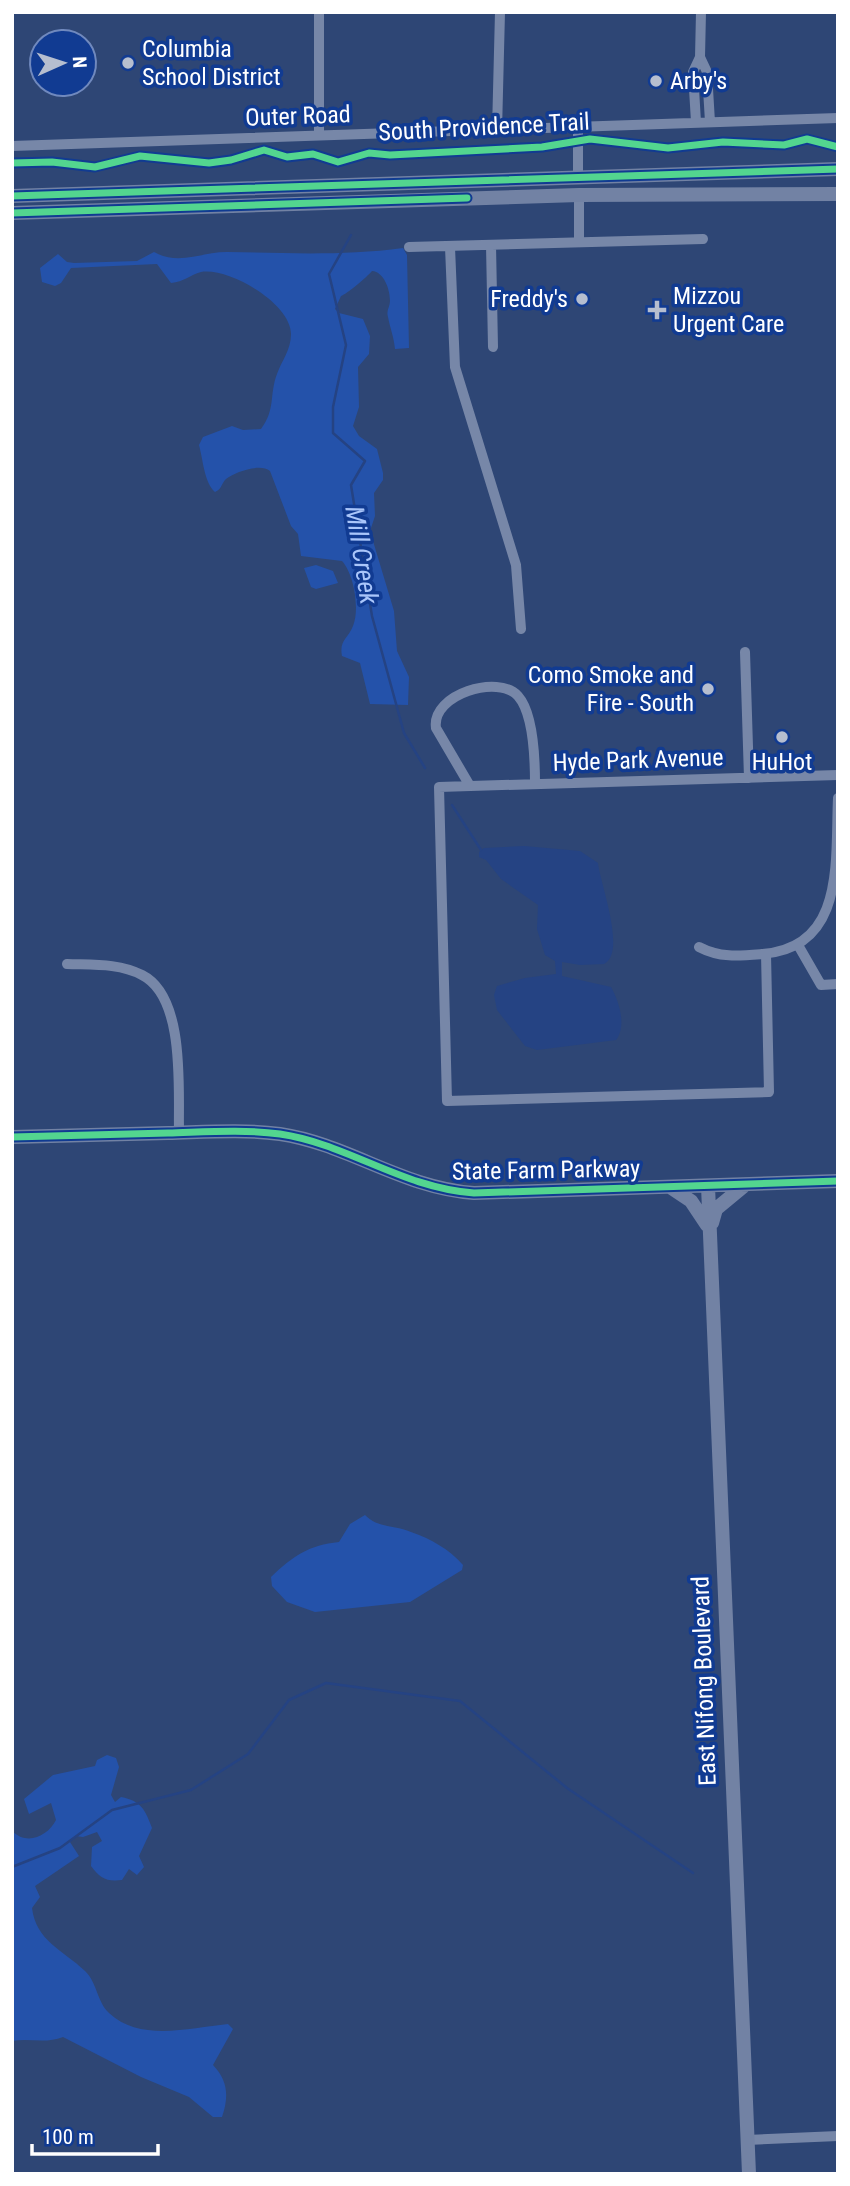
<svg xmlns="http://www.w3.org/2000/svg" width="850" height="2186" font-family="'Roboto Condensed',sans-serif">
<style>
.green{fill:#2452aa}
.water{fill:#254383}
.lines{fill:none;stroke-linecap:round;stroke-linejoin:round}
.stream{stroke:#254383;stroke-width:2.5}
.street{stroke:#7787a8;stroke-width:10}
.secondary{stroke:#7282a4;stroke-width:14}
.cycleway-casing{stroke:#113b92;stroke-width:11}
.cycleway{stroke:#53d58f;stroke-width:7}
.poi-dot{fill:#b6becf;stroke:#113b92;stroke-width:2.5}
.labels{text-anchor:middle;dominant-baseline:central;stroke-width:7;stroke-linejoin:round;paint-order:stroke}
.poi-label{font-size:24px;fill:#fff;stroke:#113b92;text-anchor:start}
.street-label{font-size:24px;fill:#fff;stroke:#113b92}
.water-label{font-size:26px;font-style:italic;fill:#aac6fa;stroke:#113b92}
</style>
<rect width="100%" height="100%" fill="#2e4675"/>
<path class="green" d="M403,248L407,255L409,348L395,349C394,337 390,328 388,317C386,310 390,307 390,301C390,289 384,272 372,271C367,277 347,294 341,296L335,309L339,313L363,319L370,336L369,354L358,367L359,407L353,426L359,436L377,449L383,473V480L374,493L375,516L370,531L394,611L397,651L409,677L408,705L370,704L360,663L342,656C339,640 348,639 353,626C360,609 354,574 342,561L301,556L298,534L291,526L270,471C260,463 235,472 226,479C221,484 222,489 215,492C204,482 203,459 199,445L203,437L232,426L243,430L261,429C276,409 269,395 277,374C282,360 291,350 291,334C291,303 228,267 201,272C190,275 184,282 171,283L157,264L71,268L61,283L55,286L42,282L40,268L58,254L67,262L74,263L137,261L154,252C179,266 201,252 227,252C286,253 344,256 403,248Z
M316,565L333,571L338,583L316,589L311,587L304,568Z
M365,1515C377,1528 395,1525 411,1532C431,1539 449,1549 463,1565L462,1570L410,1602L315,1612L287,1602L272,1586L271,1577C293,1556 309,1545 339,1542L350,1524Z
M107,1755L116,1758L119,1767L111,1795L115,1802L121,1797C141,1801 145,1809 152,1828L139,1856L144,1867L137,1875L129,1869L122,1880C106,1882 100,1878 91,1866L92,1847L102,1841L97,1832L83,1837L76,1836L70,1842L79,1856L35,1886L40,1897L32,1908C36,1941 63,1950 85,1971C97,1982 97,2002 109,2013C140,2042 189,2028 228,2024L233,2029L213,2065C228,2081 229,2096 222,2117H213L189,2097L141,2077L63,2037C46,2044 30,2038 12,2041V1831C27,1846 48,1836 56,1820L51,1803L29,1814L24,1799L53,1775L95,1766L97,1760Z"/>
<path class="water" d="M524,846L580,851L598,863C600,883 627,953 604,964L580,965L562,962V976L611,987C619,1001 627,1026 616,1040L537,1050L525,1046L497,1010L494,995L497,986L525,978L556,974L555,961L545,955L537,929L538,905L501,879L486,860L479,857V852L484,848Z"/>
<g class="lines">
<path class="stream" d="M351,235L329,274L346,345L333,407V433L365,461L351,485L372,616L404,733L425,768
M452,805L481,850
M12,1867L60,1848L112,1810L191,1790L248,1754L289,1700L326,1683L460,1701L567,1788L693,1873"/>
<path class="street" d="M701,12L700,57L707,72L710,122
M696,122L693,72L700,57
M578,127V178
M497,131L500,12
M319,135V12
M12,146L838,118
M579,242V195
M491,245L493,347
M409,247L703,239
M450,247L455,367L516,565L521,629
M745,652L749,778
M470,786L436,728C431,694 499,674 518,696C534,714 535,761 535,784
M798,945L821,985L838,984
M699,947C720,958 739,956 762,954C846,948 835,860 838,798
M766,954L769,1092L447,1101L439,787L838,775
M67,964C92,965 119,963 142,975C186,997 178,1091 179,1132
M747,2140L838,2136"/>
<path class="secondary" d="M12,196L838,169
M12,213L579,195L838,194
M12,1137C64,1136 116,1134 168,1133C205,1132 243,1129 280,1134C348,1144 402,1188 474,1193L838,1181
M708,1186L749,2174
M670,1187L691,1201L707,1225
M712,1223L716,1209L745,1185"/>
<defs>
<path id="cycleway" d="M12,163L52,162L95,167L140,156L209,163L231,160L264,150L287,157L313,154L338,162L369,153L390,155L542,147L590,139L668,148L723,142L784,145L807,139L838,147
M12,196L838,169
M12,213L467,198
M12,1137C64,1136 116,1134 168,1133C205,1132 243,1129 280,1134C348,1144 402,1188 474,1193L838,1181"/>
</defs>
<use href="#cycleway" class="cycleway-casing"/>
<use href="#cycleway" class="cycleway"/>
</g>
<g class="poi-dot">
<circle cx="128" cy="63" r="7"/>
<circle cx="656" cy="81" r="7"/>
<circle cx="582" cy="299" r="7"/>
<path d="M653.5 299.5h7v7h7v7h-7v7h-7v-7h-7v-7h7z"/>
<circle cx="708" cy="689" r="7"/>
<circle cx="782" cy="737" r="7"/>
</g>
<g class="labels">
<g class="poi-label">
<text x="142" y="49">Columbia<tspan x="142" dy="28">School District</tspan></text>
<text x="670" y="81">Arby's</text>
<text x="673" y="296">Mizzou<tspan x="673" dy="28">Urgent Care</tspan></text>
<text x="568" y="299" text-anchor="end">Freddy's</text>
<text x="694" y="675" text-anchor="end">Como Smoke and<tspan x="694" dy="28">Fire - South</tspan></text>
<text x="782" y="762" text-anchor="middle">HuHot</text>
</g>
<g class="street-label">
<text transform="translate(298 116) rotate(-2)">Outer Road</text>
<text transform="translate(484 127) rotate(-3)">South Providence Trail</text>
<text transform="translate(638 760) rotate(-2)">Hyde Park Avenue</text>
<text transform="translate(546 1170) rotate(-1)">State Farm Parkway</text>
<text transform="translate(704 1681) rotate(-92)">East Nifong Boulevard</text>
</g>
<g class="water-label">
<text transform="translate(362 555) rotate(81)">Mill Creek</text>
</g>
</g>
<rect width="850" height="2186" fill="none" stroke="#ffffff" stroke-width="28"/>
<g transform="translate(63 63) rotate(87)"><circle r="33" fill="#113b92" stroke="#7089be" stroke-width="2"/>
<path d="M0-5L12 26L0 18L-12 26Z" fill="#b6becf"/>
<text y="-10" font-size="19" font-weight="bold" text-anchor="middle" fill="#ffffff">N</text>
</g>
<path d="M32 2144v10h126v-10" fill="none" stroke="#ffffff" stroke-width="3.5"/>
<text x="42" y="2144" font-size="21" fill="#ffffff" stroke="#113b92" stroke-width="5" paint-order="stroke">100 m</text>
</svg>
